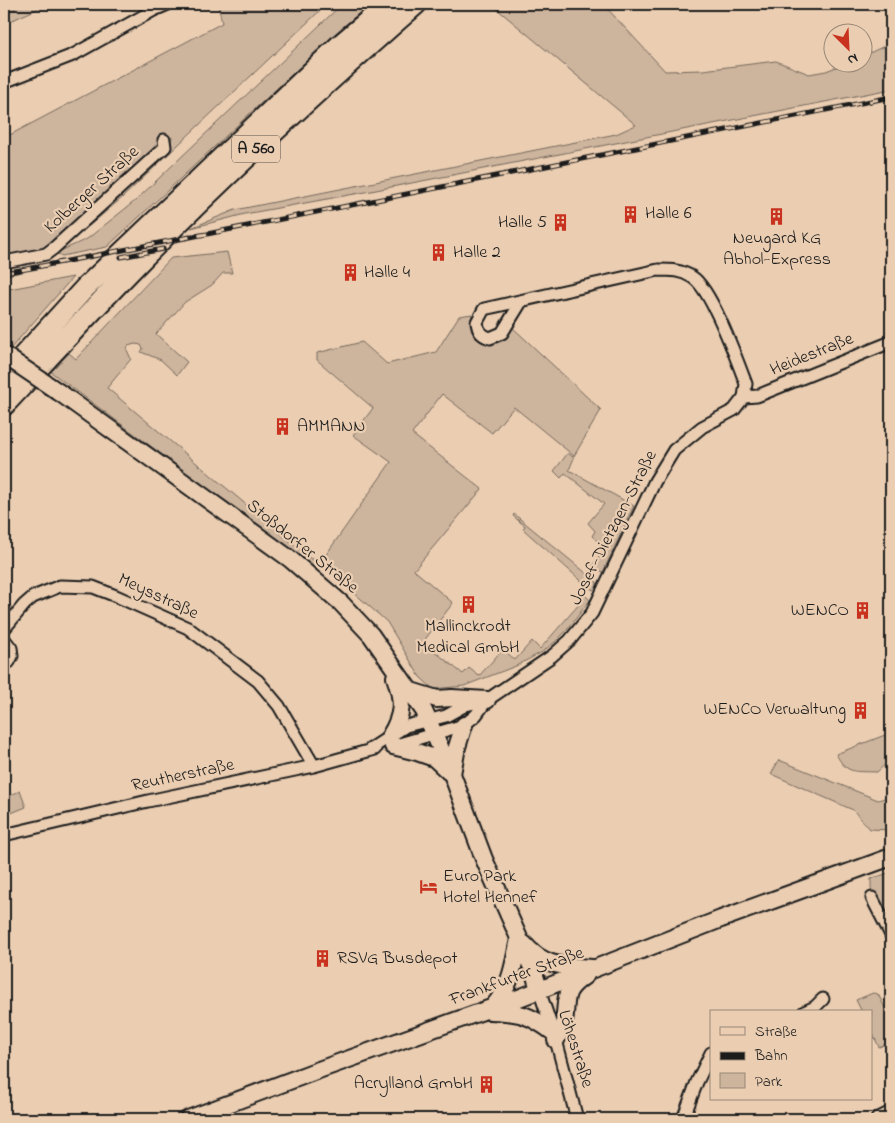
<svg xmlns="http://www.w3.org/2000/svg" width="895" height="1123" font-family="'Indie Flower',sans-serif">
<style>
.green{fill:#cdb49d;stroke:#74685c}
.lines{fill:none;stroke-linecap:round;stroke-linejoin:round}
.minor-casing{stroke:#1c1c1c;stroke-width:15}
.secondary-casing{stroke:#1c1c1c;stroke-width:20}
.motorway-casing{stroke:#1c1c1c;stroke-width:24}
.minor{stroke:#ebceb2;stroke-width:11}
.secondary{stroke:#ebceb2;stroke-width:16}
.motorway{stroke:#ebceb2;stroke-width:20}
.rail-casing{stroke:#1c1c1c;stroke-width:5}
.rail{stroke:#ebceb2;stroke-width:3;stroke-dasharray:9;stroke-linecap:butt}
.secondary-bridge-casing{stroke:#1c1c1c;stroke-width:20;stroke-linecap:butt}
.secondary-bridge{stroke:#ebceb2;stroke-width:16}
.labels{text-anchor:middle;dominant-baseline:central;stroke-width:4.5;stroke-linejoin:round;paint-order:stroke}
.shield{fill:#ebceb2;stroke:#5a5149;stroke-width:1}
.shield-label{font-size:16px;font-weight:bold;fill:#1c1c1c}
.street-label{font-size:18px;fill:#1c1c1c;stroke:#ebceb2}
.poi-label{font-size:18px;fill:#1c1c1c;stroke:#ebceb2;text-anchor:start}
</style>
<rect width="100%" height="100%" fill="#ebceb2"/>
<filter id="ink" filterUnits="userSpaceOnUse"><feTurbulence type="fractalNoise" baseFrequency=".02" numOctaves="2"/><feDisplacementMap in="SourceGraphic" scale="10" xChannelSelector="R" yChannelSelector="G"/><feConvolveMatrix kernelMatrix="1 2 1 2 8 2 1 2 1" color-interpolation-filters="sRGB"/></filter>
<g filter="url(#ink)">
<path class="green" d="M16,4H48L4,24V12L14,9Z
M218,4H327L122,198L89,226L79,228L170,146L172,137L48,249L4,258V138L222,23Z
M342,4H370L334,35L107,247L62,256L56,253L87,239L135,201Z
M491,4H603L665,71L703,70L776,61L809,74L826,71L847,63L862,62L863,56L891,43V89L371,191L245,214L191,228L235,210L616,134L636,125Z
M227,252L232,273H223L212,285L185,302L156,334L187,362L177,375L161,360L141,352L143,349L141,345L135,344L128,346L127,350L131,359L107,388L311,559H323L391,462L353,435L373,408L317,360V353L362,342L387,364L436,352L459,316L472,314C464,346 496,353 511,326L601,410L574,456L514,407L492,433L442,394L412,434L482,489L414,570L453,603L423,642L463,674L469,668L479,676L503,649L515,660L532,641L540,649L581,602V595H585L590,600L567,630L555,642L542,652L516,666L464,686L433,689L420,677L387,622L334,575L328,566L316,569L51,372L69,353L76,359L171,258Z
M73,277L4,356V290Z
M568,453L574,458L569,470L634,506L603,572L592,566L605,549L592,536L595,531L588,523L604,504L565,473L561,478L554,471Z
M514,514L597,582V587L593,590L587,586L523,529L525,526L513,516Z
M885,735L891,752V759L877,772C855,771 847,775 836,754Z
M779,760L878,800L891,796V830L870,829L853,810L771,774Z
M20,791L26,807L4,816V798Z
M891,872V927L871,889V879Z
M873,993L878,994L891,1020V1042L879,1047L871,1030V1012H862L856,1000Z"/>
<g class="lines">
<defs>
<path id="minor" d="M4,82L73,55L154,10L168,4
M4,262L46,254L54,248L165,147L164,140
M744,397L757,396L891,342
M4,629L24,605L33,597L60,586L93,587L116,596L188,628L258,681L279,706L314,766
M4,639L11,648L12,656L9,662L4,663
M396,745L464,725L476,715L487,700
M369,750L406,726L446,716L466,705L487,700L552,656L570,640L592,613L655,481L674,450L702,427L734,410L744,397L746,384C737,360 711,288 692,277C681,270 671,270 658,270L484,309L477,322C478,331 481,335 490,338L502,333L521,302
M4,835L148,801L314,766L375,749
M872,898L891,935
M539,990L556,1040L577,1119
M804,1012L815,1007L823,999
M683,1119L697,1082L711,1053
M877,1119L891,1112"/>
<path id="secondary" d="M63,395L290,559L341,603L371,635L424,711L452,774L484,859L534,972L539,990
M411,691L437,699L452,698L487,700
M390,736C404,714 403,700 395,677
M393,746L417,752L434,758L449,772
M452,774L457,747L464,725
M524,944C544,967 563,966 592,968
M493,1007C512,985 513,966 519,939
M490,1011C519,1012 529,1014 553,1032
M556,1040C558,1035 563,1028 564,1022C568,997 561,992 586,975
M188,1119L313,1072L519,998L721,919L891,857"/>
<path id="motorway" d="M4,377L85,288L341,44L388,4
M4,405C48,358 91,311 136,265C226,174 320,88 416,4"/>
</defs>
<use href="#minor" class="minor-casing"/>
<use href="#secondary" class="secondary-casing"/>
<use href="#motorway" class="motorway-casing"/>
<use href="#minor" class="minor"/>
<use href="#secondary" class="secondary"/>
<use href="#motorway" class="motorway"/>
<defs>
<path id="rail" d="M121,257L163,249
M4,273C72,261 139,246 207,234L891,97"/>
</defs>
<use href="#rail" class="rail-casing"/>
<use href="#rail" class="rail"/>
<defs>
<path id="secondary-bridge" d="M4,355L63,395"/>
</defs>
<use href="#secondary-bridge" class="secondary-bridge-casing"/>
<use href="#secondary-bridge" class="secondary-bridge"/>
</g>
</g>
<defs>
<symbol id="building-bare" viewBox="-9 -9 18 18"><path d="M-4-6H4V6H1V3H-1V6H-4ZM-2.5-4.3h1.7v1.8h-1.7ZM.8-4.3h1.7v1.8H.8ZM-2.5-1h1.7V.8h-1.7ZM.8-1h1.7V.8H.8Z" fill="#c8321e" stroke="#ebceb2" stroke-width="2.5" paint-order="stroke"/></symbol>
<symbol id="hotel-bare" viewBox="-9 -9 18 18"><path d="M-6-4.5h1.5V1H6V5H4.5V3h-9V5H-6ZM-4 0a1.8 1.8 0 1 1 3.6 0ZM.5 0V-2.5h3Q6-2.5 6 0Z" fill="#c8321e" stroke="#ebceb2" stroke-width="2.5" paint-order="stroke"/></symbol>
</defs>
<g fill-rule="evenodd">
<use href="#building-bare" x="618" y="202" width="25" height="25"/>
<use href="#building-bare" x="764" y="204" width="25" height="25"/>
<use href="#building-bare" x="548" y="210" width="25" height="25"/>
<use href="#building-bare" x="426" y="240" width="25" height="25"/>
<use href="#building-bare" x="338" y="260" width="25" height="25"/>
<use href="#building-bare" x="270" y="414" width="25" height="25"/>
<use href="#building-bare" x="456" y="592" width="25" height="25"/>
<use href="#building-bare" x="850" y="598" width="25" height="25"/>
<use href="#building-bare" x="848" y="698" width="25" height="25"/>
<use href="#hotel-bare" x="416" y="874" width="25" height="25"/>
<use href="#building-bare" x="310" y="946" width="25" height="25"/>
<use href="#building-bare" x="474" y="1072" width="25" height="25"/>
</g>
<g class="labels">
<rect class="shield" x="232" y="135.5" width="48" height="27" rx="4"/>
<g class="shield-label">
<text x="256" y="149">A 560</text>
</g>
<g class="street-label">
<text transform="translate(92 190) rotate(-42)">Kolberger Straße</text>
<text transform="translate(812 355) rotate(-22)">Heidestraße</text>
<text transform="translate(614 528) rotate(-63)">Josef-Dietzgen-Straße</text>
<text transform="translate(302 547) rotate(39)">Stoßdorfer Straße</text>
<text transform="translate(158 597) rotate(25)">Meysstraße</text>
<text transform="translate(183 776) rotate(-12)">Reutherstraße</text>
<text transform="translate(517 977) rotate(-20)">Frankfurter Straße</text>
<text transform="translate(575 1049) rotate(72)">Löhestraße</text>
</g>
<g class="poi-label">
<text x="645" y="214">Halle 6</text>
<text x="547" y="223" text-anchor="end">Halle 5</text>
<text x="777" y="239" text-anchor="middle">Neugard KG<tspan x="777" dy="21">Abhol-Express</tspan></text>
<text x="453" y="253">Halle 2</text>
<text x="364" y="273">Halle 4</text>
<text x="297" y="427">AMMANN</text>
<text x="849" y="611" text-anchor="end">WENCO</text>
<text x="468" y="627" text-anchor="middle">Mallinckrodt<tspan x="468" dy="21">Medical GmbH</tspan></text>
<text x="846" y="710" text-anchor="end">WENCO Verwaltung</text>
<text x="443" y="877">Euro Park<tspan x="443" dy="21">Hotel Hennef</tspan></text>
<text x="337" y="959">RSVG Busdepot</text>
<text x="473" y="1084" text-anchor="end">Acrylland GmbH</text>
</g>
</g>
<rect width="895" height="1123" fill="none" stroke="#ebceb2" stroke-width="20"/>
<rect x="10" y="10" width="875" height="1103" fill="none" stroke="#1c1c1c" stroke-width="2" filter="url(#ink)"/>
<rect x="710" y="1010" width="162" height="90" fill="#ebceb2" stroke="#988776"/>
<rect x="720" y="1027" width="25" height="8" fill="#ebceb2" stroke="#988776"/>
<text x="755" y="1036" font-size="15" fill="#1c1c1c">Straße</text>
<rect x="720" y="1052" width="25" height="8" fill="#1c1c1c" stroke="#988776"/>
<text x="755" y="1060" font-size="15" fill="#1c1c1c">Bahn</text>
<rect x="720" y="1073" width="25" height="15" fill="#cdb49d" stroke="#988776"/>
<text x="755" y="1086" font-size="15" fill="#1c1c1c">Park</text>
<g transform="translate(848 48) rotate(156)"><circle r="24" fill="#ebceb2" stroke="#988776"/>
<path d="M0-4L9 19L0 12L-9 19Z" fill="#c8321e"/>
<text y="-8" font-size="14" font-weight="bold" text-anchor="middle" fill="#1c1c1c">N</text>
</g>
</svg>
